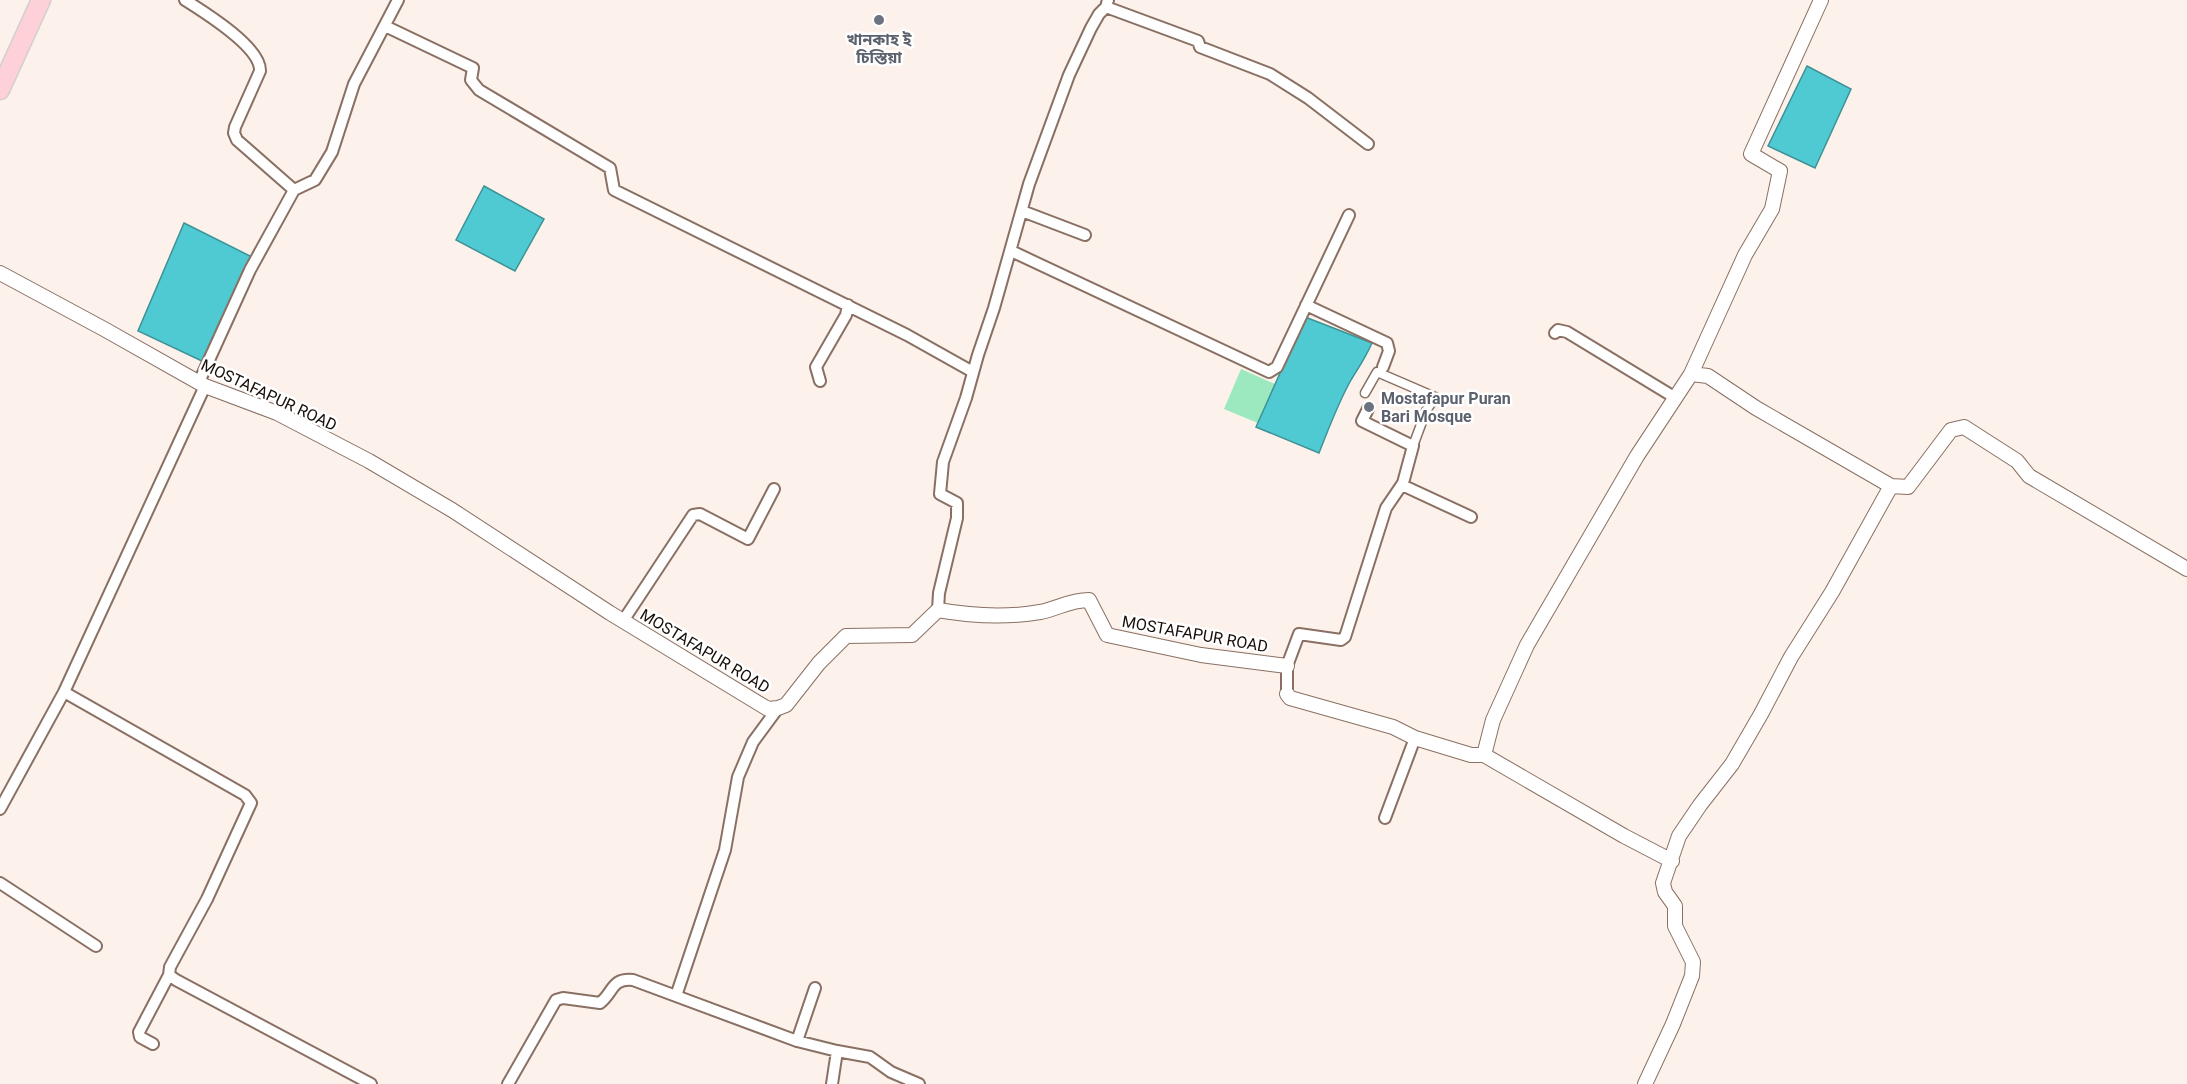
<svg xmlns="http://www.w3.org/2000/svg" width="2187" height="1084" font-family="Roboto,'Noto Sans Bengali',sans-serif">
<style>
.green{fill:#9ce9bf}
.water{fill:#4fcad3;stroke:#3e9296;stroke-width:1.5}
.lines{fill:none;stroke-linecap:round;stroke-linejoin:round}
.pedestrian-casing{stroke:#897063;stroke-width:11}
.minor-casing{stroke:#897063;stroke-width:14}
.tertiary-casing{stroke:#897063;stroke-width:16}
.trunk-casing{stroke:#d1cfce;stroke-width:21}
.pedestrian{stroke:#fff;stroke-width:8}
.minor{stroke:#fff;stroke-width:10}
.tertiary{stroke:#fff;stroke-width:14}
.trunk{stroke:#fed0d8;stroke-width:18}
.worship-dot{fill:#6b7280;stroke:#fff;stroke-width:2}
.labels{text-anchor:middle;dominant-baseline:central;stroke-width:5;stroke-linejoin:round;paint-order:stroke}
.worship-label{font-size:16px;font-weight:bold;fill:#5b616d;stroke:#fff}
.street-label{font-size:16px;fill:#180e09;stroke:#fff}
</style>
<rect width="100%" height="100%" fill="#fcf1eb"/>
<path class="green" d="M1241,369L1284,388L1265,426L1224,409Z"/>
<path class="water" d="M1807,66L1851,89L1815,168L1768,146Z
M484,186L544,219L515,271L456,240Z
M184,223L252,257L204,362L138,331Z
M1305,317L1372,343C1366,357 1359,367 1351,380C1338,403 1329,428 1319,453L1256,427Z"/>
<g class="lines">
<defs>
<path id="pedestrian" d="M1365,393L1377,372L1435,397L1426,411L1413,446"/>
<path id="minor" d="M185,0C204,12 261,47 260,71L235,127L234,133L237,140L294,190
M1106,7L1198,41L1200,47L1270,74L1308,98L1368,144
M385,26L473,68L471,80L479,90L610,168L614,190L907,335L973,372
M1022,211L1085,235
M1011,251L1269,372L1277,367L1349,215
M1306,305L1387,343L1389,351L1383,367
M1555,333L1558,330L1567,332L1674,397
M820,381L816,367L846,315L848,305
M199,382L250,270L294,190L315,180L332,152L354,84L398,0
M1402,485L1471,517
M938,610L939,593L957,518V503L940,494L943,462L966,398L978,355L994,308L1029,184L1069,75L1091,28L1099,14L1106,7L1108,0
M623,621L693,515L700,514L748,539L774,489
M64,692L245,795L251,803L207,899L170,967L169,975L176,980L371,1084
M1287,694V666L1299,634L1341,640L1345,637L1386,508L1403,483L1413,446L1362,421L1368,409
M0,809L64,692L205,386
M1385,818L1415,738
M0,883L96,946
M676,996L725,850L738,777L753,742L778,708
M797,1041L815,988
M153,1044L140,1037L139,1032L169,975
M508,1084L556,1000L563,998L600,1003C614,992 611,978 633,980L797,1041L837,1051L870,1057L891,1072L919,1084
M832,1084L837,1051"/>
<path id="tertiary" d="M0,273L104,329L205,386L277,413L369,461L452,510L610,613L768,709L778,708L786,705L819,663L846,636L912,635L938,610C972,616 1006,618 1040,612C1057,609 1069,600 1089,600L1107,635L1201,655L1287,666
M1691,374L1708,376L1756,408L1891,486L1908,487L1951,430L1964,427L2017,461L2029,476L2187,569
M1287,694L1290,698L1393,727L1415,738L1471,755H1484
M1484,755L1493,720L1527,645L1637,456L1691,374L1745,255L1772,209L1780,171L1751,154L1821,0
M1484,755L1624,836L1672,861
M1645,1084L1673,1024L1692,976L1693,962L1675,926V906L1665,892L1663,883L1679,836L1700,805L1732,764L1761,714L1791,657L1832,592L1891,486"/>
<path id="trunk" d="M0,90L41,0"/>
</defs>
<use href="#pedestrian" class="pedestrian-casing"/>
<use href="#minor" class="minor-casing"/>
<use href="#tertiary" class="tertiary-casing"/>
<use href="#trunk" class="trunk-casing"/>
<use href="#pedestrian" class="pedestrian"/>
<use href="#minor" class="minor"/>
<use href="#tertiary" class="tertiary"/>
<use href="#trunk" class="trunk"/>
</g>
<g class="worship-dot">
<circle cx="879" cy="20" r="6"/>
<circle cx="1369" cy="407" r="6"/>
</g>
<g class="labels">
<g class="worship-label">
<text x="879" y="39">খানকাহ ই<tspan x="879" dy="18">চিস্তিয়া</tspan></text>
<text x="1381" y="398" text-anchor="start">Mostafapur Puran<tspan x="1381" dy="18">Bari Mosque</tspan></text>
</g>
<g class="street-label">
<text transform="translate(269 395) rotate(25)">MOSTAFAPUR ROAD</text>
<text transform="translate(1195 634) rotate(10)">MOSTAFAPUR ROAD</text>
<text transform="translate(705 651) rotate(31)">MOSTAFAPUR ROAD</text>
</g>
</g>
</svg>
